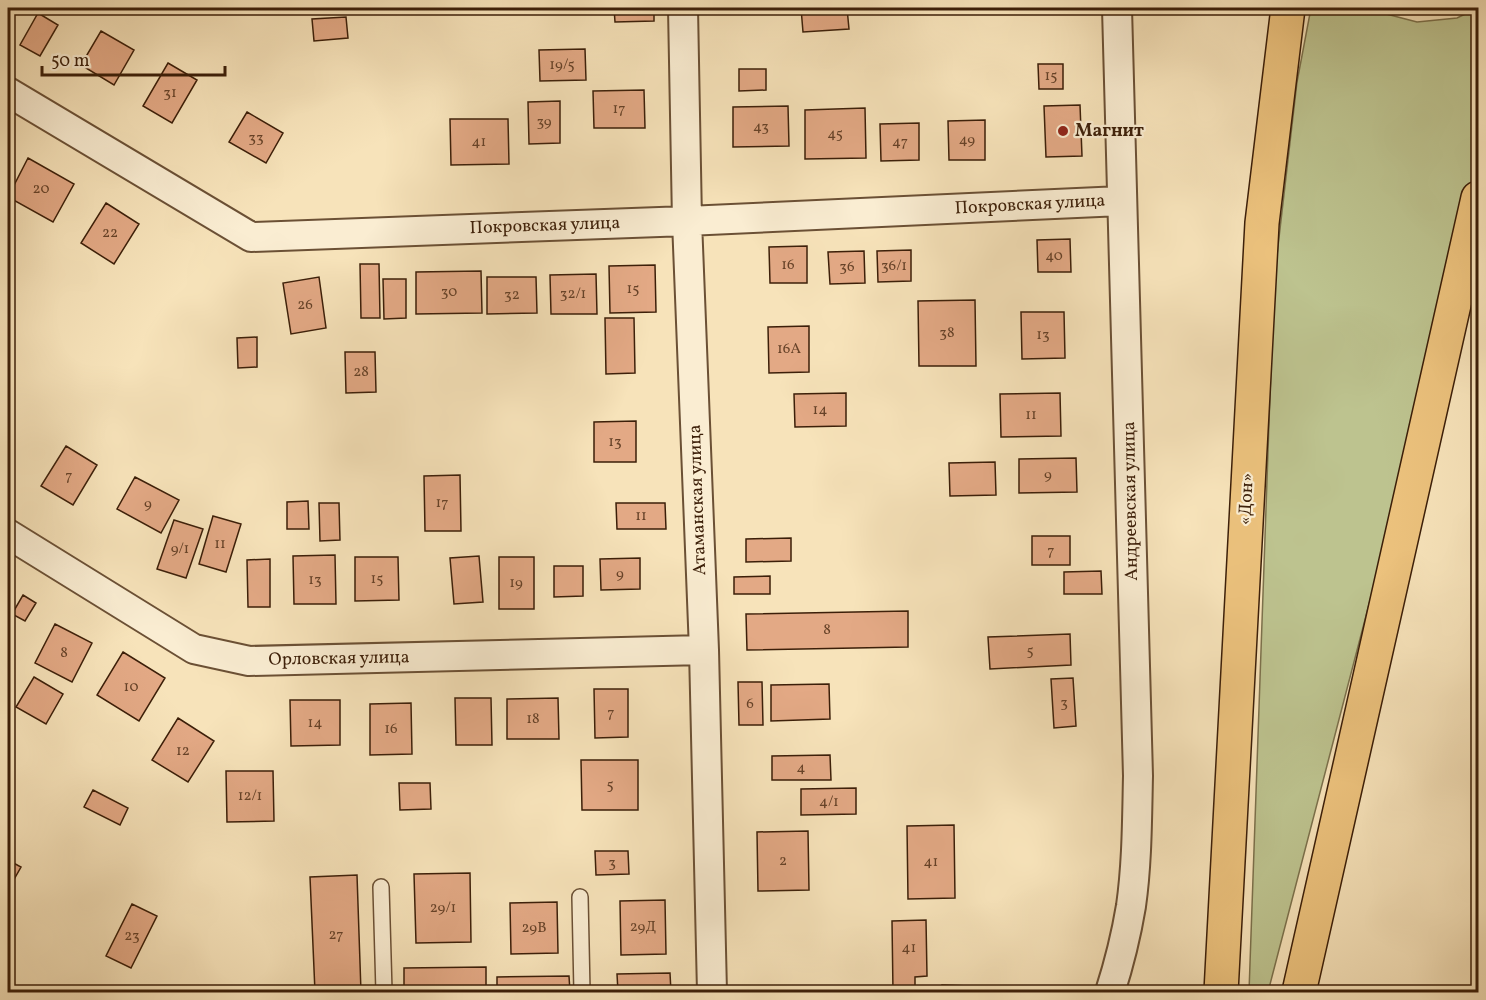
<svg xmlns="http://www.w3.org/2000/svg" width="1486" height="1000" font-family="Vollkorn,serif">
<style>
.green{fill:#bdc38f;stroke:#7c714c;stroke-width:1.5}
.building{fill:#e3a985;stroke:#3c1f09;stroke-width:1.5}
.lines{fill:none;stroke-linecap:round;stroke-linejoin:round}
.service-casing{stroke:#6b5035;stroke-width:18}
.minor-casing{stroke:#6b5035;stroke-width:32}
.trunk-casing{stroke:#3c1f09;stroke-width:36}
.service{stroke:#faedd2;stroke-width:15}
.minor{stroke:#faedd2;stroke-width:28}
.trunk{stroke:#ecc27d;stroke-width:33}
.poi-dot{fill:#8f2418;stroke:#faedd2;stroke-width:2}
.labels{text-anchor:middle;dominant-baseline:central;stroke-width:4.5;stroke-linejoin:round;paint-order:stroke}
.number-label{font-size:15px;fill:#664228}
.poi-label{font-size:18px;font-weight:bold;fill:#3c1f09;stroke:#faedd2;text-anchor:start}
.street-label{font-size:18px;fill:#3c1f09;stroke:#faedd2}
</style>
<rect width="100%" height="100%" fill="#f7e3ba"/>
<filter id="stains"><feTurbulence type="fractalNoise" baseFrequency=".00333" numOctaves="4"/><feColorMatrix values="0 0 0 0 .2 0 0 0 0 .09 0 0 0 0 .02 0 0 0 .5 -.17"/></filter>
<radialGradient id="worn" r=".72"><stop offset=".6" stop-color="#630" stop-opacity="0"/><stop offset="1" stop-color="#630" stop-opacity=".3"/></radialGradient>
<path class="green" d="M1311,8H1368L1371,10L1417,22L1457,18L1478,8V164L1454,278L1268,992H1249L1274,281L1297,82Z"/>
<path class="building" d="M614,8H654V21L615,22Z
M801,8H847L849,29L803,32Z
M38,13L58,25L40,56L20,45Z
M346,17L348,38L314,41L312,19Z
M101,31L134,50L114,85L81,65Z
M585,49L586,80L540,81L539,50Z
M168,63L197,80L172,123L143,106Z
M1038,64H1063V89H1039Z
M739,69H766V90L739,91Z
M644,90L645,128H594L593,91Z
M560,101V143L529,144L528,102Z
M1080,105L1082,156L1046,157L1044,106Z
M788,106L789,146L733,147V107Z
M865,108L866,158L805,159V110Z
M247,112L283,133L266,163L229,142Z
M450,119H508L509,164L451,165Z
M985,120V160H949L948,121Z
M919,123V160L881,161L880,124Z
M28,158L74,184L53,222L8,197Z
M106,203L139,224L114,264L81,243Z
M1070,239L1071,272H1038L1037,240Z
M807,246V283H770L769,247Z
M911,250V281L878,282L877,251Z
M864,251L865,283L830,284L828,252Z
M360,264H379L380,318H361Z
M655,265L656,312L610,313L609,266Z
M481,271L482,313L416,314V272Z
M596,274L597,314H551L550,275Z
M319,277L326,328L291,334L283,283Z
M487,277H536L537,313L487,314Z
M383,279H406V318L384,319Z
M975,300L976,366H919L918,301Z
M1021,312H1064L1065,358L1022,359Z
M605,318H634L635,373L606,374Z
M809,326V372L769,373L768,327Z
M257,337V367L238,368L237,338Z
M345,352H375L376,392L346,393Z
M846,393V426L795,427L794,394Z
M1060,393L1061,436L1001,437L1000,394Z
M636,421V462H594V422Z
M66,446L97,465L73,505L41,486Z
M1076,458L1077,492L1019,493V459Z
M995,462L996,495L950,496L949,463Z
M460,475L461,531H425L424,476Z
M135,477L179,500L161,533L117,509Z
M308,501L309,529H287V502Z
M319,503H339L340,540L320,541Z
M616,503H665L666,529H617Z
M213,516L241,524L226,572L199,564Z
M174,520L203,529L186,578L157,569Z
M1032,536H1070V565H1032Z
M791,538V561L746,562V539Z
M335,555L336,604H294L293,556Z
M479,556L483,602L454,604L450,558Z
M355,557H398L399,600L355,601Z
M499,557H534V609H499Z
M640,558V589L601,590L600,559Z
M270,559V607H248L247,560Z
M554,566H583V596L554,597Z
M1101,571L1102,594H1064V572Z
M770,576V594H734V577Z
M23,595L36,603L25,621L12,614Z
M908,611V647L747,650L746,614Z
M55,624L92,643L72,682L35,663Z
M1070,634L1071,665L990,669L988,637Z
M123,652L165,678L139,721L97,695Z
M34,677L63,694L46,724L16,707Z
M1073,678L1076,726L1054,728L1051,679Z
M738,682H762L763,725H739Z
M829,684L830,719L771,721V685Z
M594,689H628V737L595,738Z
M455,698H491L492,745H456Z
M558,698L559,739H507V699Z
M290,700H340V745L291,746Z
M411,703L412,754L370,755V704Z
M178,718L214,741L188,782L152,760Z
M830,755L831,780H772V756Z
M581,760H638V810H582Z
M226,771H273L274,821L227,822Z
M399,783H430L431,809L400,810Z
M856,788V814L801,815V789Z
M93,790L128,808L120,825L84,807Z
M954,825L955,898L908,899L907,826Z
M808,831L809,890L758,891L757,832Z
M595,851H628L629,874L596,875Z
M8,860L21,867L8,890Z
M470,873L471,942L416,943L414,874Z
M357,875L361,992H315L310,877Z
M665,900L666,954L621,955L620,901Z
M557,902L558,953L511,954L510,903Z
M132,904L157,916L131,968L106,956Z
M926,920L927,976L915,977V992H893L892,921Z
M486,967V992H404V968Z
M670,973L671,992H618L617,974Z
M569,976L570,992H497V977Z
M942,985L970,986L969,992H942Z"/>
<g class="lines">
<defs>
<path id="service" d="M381,887L384,992
M580,897L582,992"/>
<path id="minor" d="M683,8L687,221L704,650L712,992
M8,92L251,237L687,221L1121,201
M8,534L194,649L249,661L704,650
M1110,992C1119,964 1126,936 1131,906C1137,864 1137,820 1138,776L1117,8"/>
<path id="trunk" d="M1221,992L1262,223L1288,8
M1299,992L1478,198"/>
</defs>
<use href="#service" class="service-casing"/>
<use href="#minor" class="minor-casing"/>
<use href="#trunk" class="trunk-casing"/>
<use href="#service" class="service"/>
<use href="#minor" class="minor"/>
<use href="#trunk" class="trunk"/>
</g>
<circle class="poi-dot" cx="1063" cy="131" r="6"/>
<g class="labels">
<g class="number-label">
<text x="562" y="65">19/5</text>
<text x="1051" y="76">15</text>
<text x="170" y="93">31</text>
<text x="619" y="109">17</text>
<text x="544" y="122">39</text>
<text x="761" y="127">43</text>
<text x="835" y="134">45</text>
<text x="256" y="138">33</text>
<text x="967" y="140">49</text>
<text x="479" y="142">41</text>
<text x="900" y="142">47</text>
<text x="41" y="189">20</text>
<text x="110" y="233">22</text>
<text x="1054" y="256">40</text>
<text x="788" y="265">16</text>
<text x="894" y="266">36/1</text>
<text x="847" y="267">36</text>
<text x="633" y="289">15</text>
<text x="449" y="292">30</text>
<text x="573" y="294">32/1</text>
<text x="512" y="295">32</text>
<text x="305" y="305">26</text>
<text x="947" y="333">38</text>
<text x="1043" y="335">13</text>
<text x="789" y="349">16А</text>
<text x="361" y="372">28</text>
<text x="820" y="410">14</text>
<text x="1031" y="415">11</text>
<text x="615" y="442">13</text>
<text x="1048" y="475">9</text>
<text x="69" y="476">7</text>
<text x="442" y="503">17</text>
<text x="148" y="504">9</text>
<text x="641" y="516">11</text>
<text x="220" y="544">11</text>
<text x="180" y="549">9/1</text>
<text x="1051" y="551">7</text>
<text x="620" y="574">9</text>
<text x="377" y="579">15</text>
<text x="315" y="580">13</text>
<text x="516" y="583">19</text>
<text x="827" y="630">8</text>
<text x="1030" y="651">5</text>
<text x="64" y="653">8</text>
<text x="131" y="687">10</text>
<text x="1064" y="703">3</text>
<text x="750" y="704">6</text>
<text x="611" y="713">7</text>
<text x="533" y="719">18</text>
<text x="315" y="723">14</text>
<text x="391" y="729">16</text>
<text x="183" y="751">12</text>
<text x="801" y="768">4</text>
<text x="610" y="785">5</text>
<text x="250" y="796">12/1</text>
<text x="829" y="802">4/1</text>
<text x="783" y="861">2</text>
<text x="931" y="862">41</text>
<text x="612" y="863">3</text>
<text x="443" y="908">29/1</text>
<text x="643" y="927">29Д</text>
<text x="534" y="928">29В</text>
<text x="336" y="935">27</text>
<text x="132" y="936">23</text>
<text x="909" y="948">41</text>
</g>
<g class="poi-label">
<text x="1075" y="131">Магнит</text>
</g>
<g class="street-label">
<text transform="translate(1030 205) rotate(-3)">Покровская улица</text>
<text transform="translate(545 226) rotate(-2)">Покровская улица</text>
<text transform="translate(1247 499) rotate(-87)">«Дон»</text>
<text transform="translate(698 500) rotate(-92)">Атаманская улица</text>
<text transform="translate(1131 501) rotate(-91)">Андреевская улица</text>
<text transform="translate(339 659) rotate(-1)">Орловская улица</text>
</g>
</g>
<rect width="1486" height="1000" fill="none" stroke="#f7e3ba" stroke-width="30"/>
<rect x="9" y="9" width="1468" height="982" fill="none" stroke="#3c1f09" stroke-width="3"/>
<rect x="15" y="15" width="1456" height="970" fill="none" stroke="#3c1f09" stroke-width="1.5"/>
<path d="M42 66v9h183v-9" fill="none" stroke="#3c1f09" stroke-width="3"/>
<text x="51" y="66" font-size="18" fill="#3c1f09" stroke="#faedd2" stroke-width="4.5" paint-order="stroke">50 m</text>
<rect width="100%" height="100%" filter="url(#stains)"/>
<rect width="100%" height="100%" fill="url(#worn)"/>
</svg>
